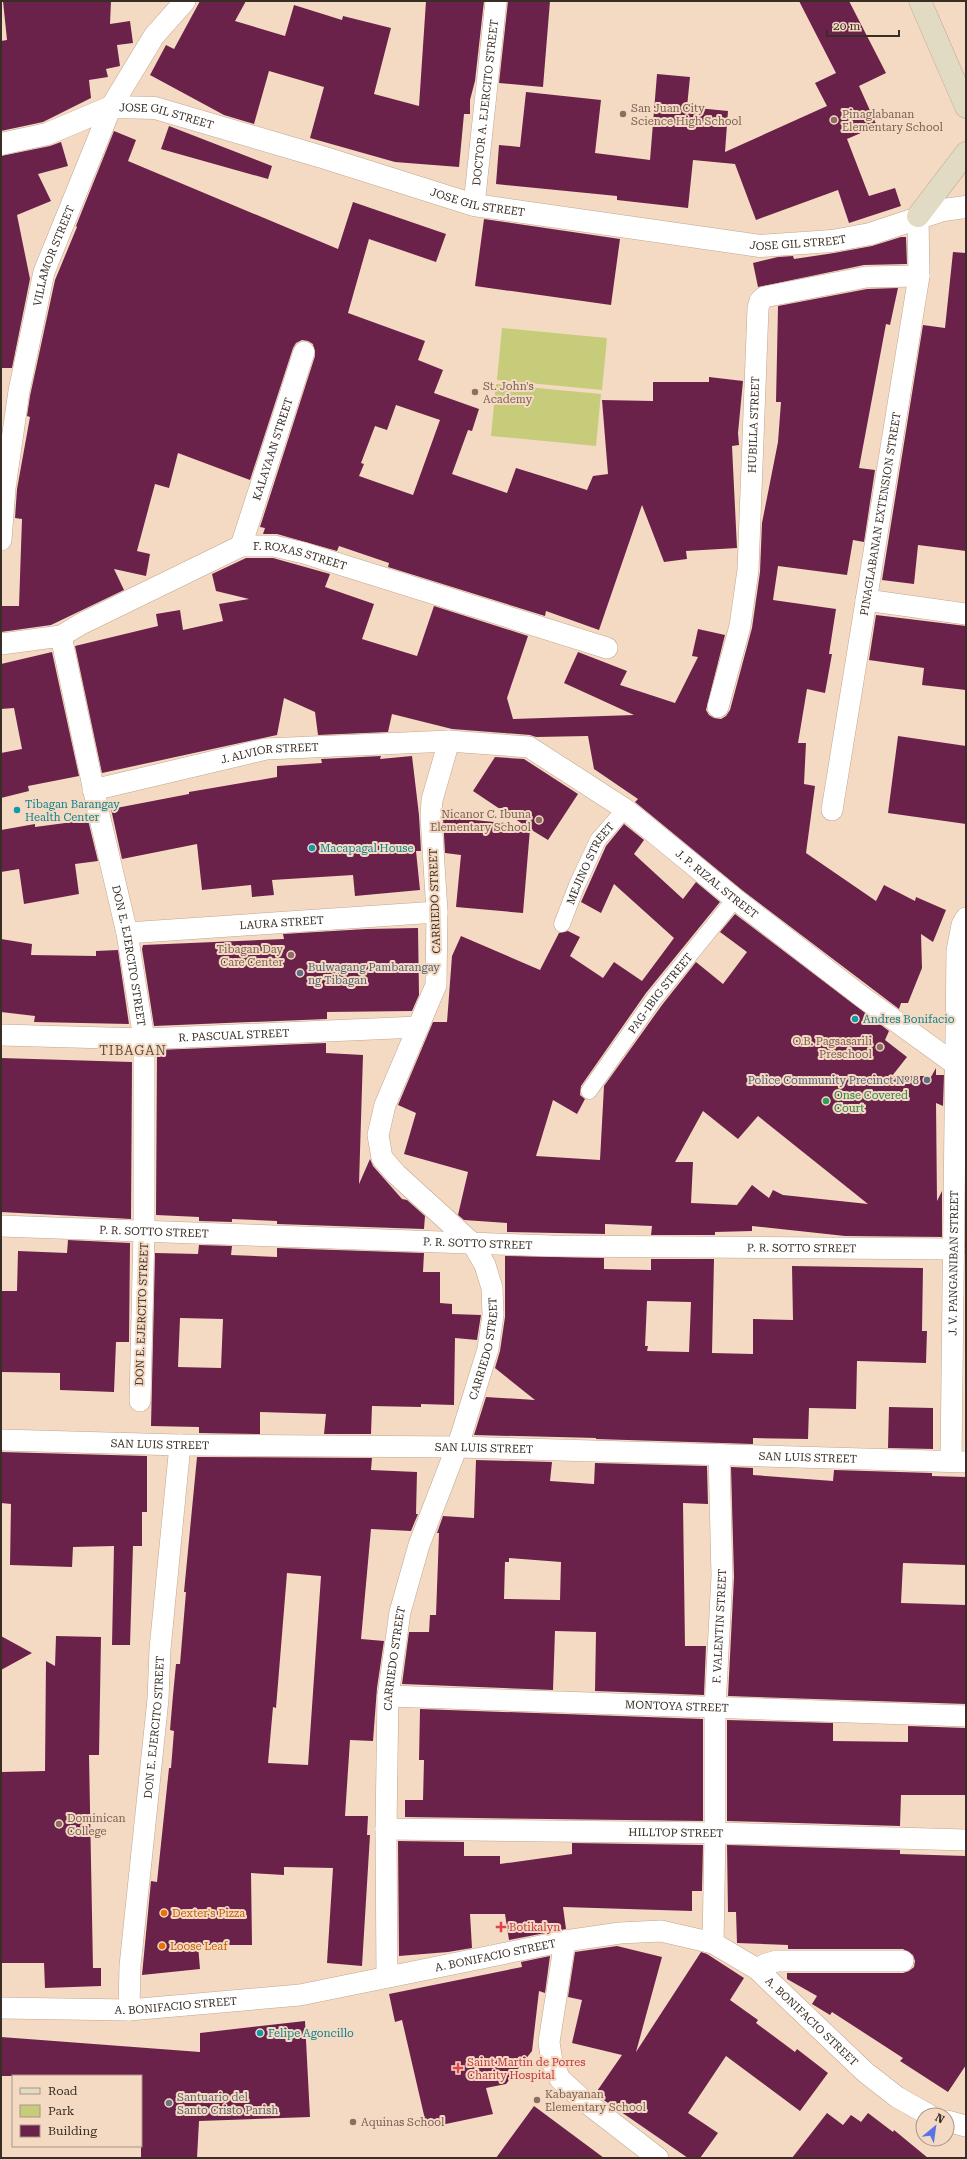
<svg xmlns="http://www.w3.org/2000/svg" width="967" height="2159" font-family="'Roboto Serif',serif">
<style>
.green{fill:#c6cc79}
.building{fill:#6b224a;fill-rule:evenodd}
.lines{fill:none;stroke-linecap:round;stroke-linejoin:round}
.pedestrian-casing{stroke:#c0a68f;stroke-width:17}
.minor-casing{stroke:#c0a68f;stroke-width:22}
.tertiary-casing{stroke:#c0a68f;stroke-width:23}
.secondary-casing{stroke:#c0a68f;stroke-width:23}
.pedestrian{stroke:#fff;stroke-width:16}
.minor{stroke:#fff;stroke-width:21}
.tertiary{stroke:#fff;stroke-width:22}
.secondary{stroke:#e1dbc3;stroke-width:22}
.education-dot{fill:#8d6e63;stroke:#f5dac3;stroke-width:1.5}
.culture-dot{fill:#0f9aa8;stroke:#f5dac3;stroke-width:1.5}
.service-dot{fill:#5c6f8a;stroke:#f5dac3;stroke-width:1.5}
.leisure-dot{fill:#2e9e5b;stroke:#f5dac3;stroke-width:1.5}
.food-dot{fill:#e8710a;stroke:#f5dac3;stroke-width:1.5}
.health-dot{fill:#e0444e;stroke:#f5dac3;stroke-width:1.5}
.worship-dot{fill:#6b7280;stroke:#f5dac3;stroke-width:1.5}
.labels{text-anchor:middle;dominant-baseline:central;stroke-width:4;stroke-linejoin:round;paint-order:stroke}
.street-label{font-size:11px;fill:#392e25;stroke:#f5dac3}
.education-label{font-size:11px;fill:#785e54;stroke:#f5dac3;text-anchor:start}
.culture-label{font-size:11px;fill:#0d838f;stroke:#f5dac3;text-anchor:start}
.service-label{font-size:11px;fill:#4e5e75;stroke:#f5dac3;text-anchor:start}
.leisure-label{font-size:11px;fill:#27864d;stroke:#f5dac3;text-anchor:start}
.food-label{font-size:11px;fill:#c56008;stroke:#f5dac3;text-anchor:start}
.health-label{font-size:11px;fill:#be3a42;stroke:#f5dac3;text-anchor:start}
.worship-label{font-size:11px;fill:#5b616d;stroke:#f5dac3;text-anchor:start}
.quarter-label{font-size:13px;letter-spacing:1px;fill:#644e39;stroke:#f5dac3}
</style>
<rect width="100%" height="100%" fill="#f5dac3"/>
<path class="green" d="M502,328L607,338L602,390L497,380Z
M496,384L601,394L596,446L491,436Z"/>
<path class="building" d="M3,1H111L110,24L130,21L133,43L117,45L120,66L106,69L108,77L89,80L91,98L43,122L1,131V41L7,40Z
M200,1H246L235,21L285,36L294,5L342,20L343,16L391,28L374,94L419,106L426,1H484L475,81L470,100V114H464L459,167L395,162L310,138L324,87L269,71L254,124L224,115L150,75L166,45L174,49Z
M508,1H550L543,87L499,83Z
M799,1H849L886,73L859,86L877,126L847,139L869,196L895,188L901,206L849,223L838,190L756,220L735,164L693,160L688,208L617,200V196L496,184L499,145L520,147L526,92L601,100L595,153L650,160L657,74L690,77L687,107L728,111L725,152L827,106L815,83L836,73Z
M169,126L272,166L268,179L161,149Z
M114,131L136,140L128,161L338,249L353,202L446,234L436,262L369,239L348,313L425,341L418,360L443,370L434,393L479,409L472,431L468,430L452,474L507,493L516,468L587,490L593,476L608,474L602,400L653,401V382H709V377L743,381L738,433L739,445L732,446L737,548L686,551L687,559L664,562L642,505L599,630L546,611L545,616L388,567L389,563L339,546L337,551L277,534H263L265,528L260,527L315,356L313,344L308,341L302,340L296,343L293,348L250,480L178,453L169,488L155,484L137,551L150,554L146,576L114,569L124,590L51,625L1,632V606H19L22,519L15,518L17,489L30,417L27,416L30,396L55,280L77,227L76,226ZM396,405L440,420L413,495L359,476L364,464L361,463L375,426L387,430Z
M61,142L68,166L38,174L51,201L17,215L30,279L12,368H1V156L50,146Z
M484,219L620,239L611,305L475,286Z
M901,237H906L907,264L864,265L758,287L753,263L778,257L793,256L794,259L834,253L872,246Z
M953,252L966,253V551L918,545L914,584L882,580L923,325L945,328Z
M898,288L890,325L886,324L859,468L875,470L864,542L853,540L847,575L778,566L773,600L836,609L829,654H832L825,693L807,689L798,743H806L804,784L815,786L806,853L876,901L884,885L915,901L916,897L946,910L933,942L921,934L922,968L908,1003H901L899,1009L742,890L635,802L638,799L594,769L588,736L536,737L530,735L452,729L392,714L388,732L318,735L315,712L284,698L277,735L102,773L75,646L158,626L156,614L180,610L183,630L223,621L219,604L249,599L216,591L212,574L246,558H273L330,574L325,587L374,604L362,639L417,656L434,606L528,636L507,698L513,719L634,715L564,683L578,652L627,671L620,685L675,703L698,657L692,656L698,629L725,635L706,710L709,715L714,718L721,719L726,716L730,710L752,628L760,572L762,523L778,442L781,402H776L778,306L867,289Z
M876,615L966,626V690L922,685L924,668L869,660Z
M52,652L79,776L28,786L29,791L1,798V753L22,749L14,708L1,709V664Z
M898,736L966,746V824L888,813Z
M381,756L380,759L412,756L419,815L421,851H416L420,890L355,896L353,875L272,880L274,895L252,897L251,885L202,890L197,844L122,859L111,809L189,794V792L277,777V766L322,763L321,759Z
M495,757L524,759L578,794L548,840L530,829L523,913L456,907L461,855L445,853L443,817L524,825L473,791Z
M88,820L98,861L75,864L79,894L24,904L19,869L1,872V830L35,824V827Z
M624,824L644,840L634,854L683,899L696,882L720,902L646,993L581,1086L580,1095L585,1099L577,1114L553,1100L536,1156L600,1160L604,1086L662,1005L696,962L723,984L747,952L720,932L735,914L889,1031L885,1040L907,1057L892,1076H927V1084L936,1068V1075H944L943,1106L936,1103L937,1201L942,1191V1237L845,1236L752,1226V1231L715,1232V1235H651L652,1226L605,1224V1234L507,1232V1223L464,1220L458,1215L468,1172L404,1154L416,1113L398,1105L433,1022H447L452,956L461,936L540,970L559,933L568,931L580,937L570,956L603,978L614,962L642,981L674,938L614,884L601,913L581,902L606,846ZM703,1111L738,1139L758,1116L868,1204L783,1195L773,1190L769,1198L752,1185L737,1205L691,1203L693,1162H675Z
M418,928L419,995L412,1011L327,1012V1019L154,1026L142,949L143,945L284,939L283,934L366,929Z
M1,939L32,944L31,955L96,956V951L118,950L129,1024L34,1022L35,1016L1,1012Z
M326,1043V1053L363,1055L359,1184L370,1159L373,1166L402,1199L407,1200L425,1216L424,1229L277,1224V1221L232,1219V1222L199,1221V1217L156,1215L157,1050Z
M1,1058L132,1062L131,1219L1,1212Z
M68,1240L130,1243L129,1342H116L114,1392L60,1390V1373L1,1372V1291H17L18,1251L67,1253Z
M199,1245L232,1246L231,1255L277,1257V1248L424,1253L423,1272H440V1303L452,1304V1314L481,1315L477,1340L455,1338L454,1405L421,1404V1407L372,1406L371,1434H324L326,1414L260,1412V1434L199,1433V1427L151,1426L155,1253L198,1254ZM180,1318L223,1319L221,1368L178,1367Z
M505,1256L604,1258V1269L651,1270V1259H714L712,1353L753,1354V1319L793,1320L792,1266L923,1268L922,1331H927L926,1363L857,1361L856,1409L809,1408L808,1439L753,1438V1444L596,1439V1438L474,1435L486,1397L535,1400L495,1368L500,1351L505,1317ZM647,1301L691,1302L689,1352L647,1351L648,1346H645Z
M889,1407L933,1408V1449L888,1448Z
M1,1452L147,1456V1512H142V1546H133L130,1645H112L114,1546L73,1547L72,1567L10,1565L11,1504L1,1503Z
M197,1457L372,1458L371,1470L417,1472L416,1514H418L411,1531L371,1529L361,1639L384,1641L377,1688L373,1741L350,1740L345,1816H368L367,1835H370L362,1966L327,1963L333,1868L284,1867V1875L251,1873L252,1945H198L200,1969L142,1975L151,1881L157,1882L169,1768H171L174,1731L170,1730L173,1695L176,1664H180L186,1592H184ZM287,1573L321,1576L308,1765L268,1763L273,1707L276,1708Z
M476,1460L552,1462L550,1481L594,1484L595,1463L707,1466L708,1504L683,1503L685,1646H706L704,1695L595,1691L596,1632L555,1631L553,1690L402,1684L409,1632H429L430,1615H436L439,1533H437L443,1516L474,1518ZM509,1558L561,1562L560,1600L504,1599L505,1562H509Z
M731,1467L753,1468V1475L833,1481L834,1470L932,1473V1476L966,1477V1565L903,1563L901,1603L966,1605V1704L728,1696L734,1577Z
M1,1636L32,1653L1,1670Z
M56,1636L101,1637L99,1755H89L93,1968H101V1986L45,1988L44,1963H1V1772L45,1771L46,1661L55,1666Z
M420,1709L703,1719V1821L405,1817V1800H423L424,1760H419Z
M727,1720L833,1723V1741L908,1742V1726L966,1728V1795H901L900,1826L727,1821Z
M398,1841L464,1842V1856H500V1864L572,1854V1843L703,1845L702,1891H692V1911L563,1907L566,1929L509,1940L505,1914H470L472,1948L448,1952L399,1956Z
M727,1845L900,1850V1854L966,1856V2065L948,2092L900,2061L903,2058L832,2012L830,2015L812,2004L817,1996L787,1979V1973H903L909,1971L914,1967L915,1961L913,1955L903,1949H788V1945L737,1943L736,1912H728Z
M617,1946L662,1957L636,2052L701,1952L707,1954L744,1978L730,2000L758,2020L756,2023L795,2052L797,2049L828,2073L800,2111L726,2056L688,2113L718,2133L700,2158H688L595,2094L622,2055L572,2043L582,2000L568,1997L575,1952Z
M550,1956L545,1993L539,1991L532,2051L506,2084L486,2088L493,2114L427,2128L402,2020L395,2022L389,1994L522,1967L521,1962Z
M305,2021L310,2117L199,2121L197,2158H141V2076H1V2037L200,2052V2033Z
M534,2106L604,2158H496Z
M827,2113L843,2125L851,2115L861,2122L868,2113L893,2132L894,2130L928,2158H792Z"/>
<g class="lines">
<defs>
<g id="pedestrian">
<path id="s1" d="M562,924L577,885L598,840L625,809"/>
<path id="s2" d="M589,1091L654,999L735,899"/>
</g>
<g id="minor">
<path id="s3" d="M474,205L496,1"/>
<path id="s4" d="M1,540L5,488L19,391L44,272L111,107L154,36L185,1"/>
<path id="s5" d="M241,546L304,352"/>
<path d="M866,600L966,614"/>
<path id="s6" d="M61,636L98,810L127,933L144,1039V1230L140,1401"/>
<path id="s7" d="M1,644L61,636L81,624L241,546H274L304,553L607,648"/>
<path id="s8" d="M718,707L740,626L748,570L758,308L760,301L764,297L866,277L919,276"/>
<path id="s9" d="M93,790L266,749L449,741L529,747L625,809L735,899L861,996L966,1072"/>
<path id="s10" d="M832,810L919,276L918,216"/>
<path id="s11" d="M127,933L437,912"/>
<path id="s12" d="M1,1035L144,1039L418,1027"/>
<path id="s13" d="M1,1226L551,1246L954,1249"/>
<path id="s14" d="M1,1440L180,1445L458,1447L966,1462"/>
<path id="s15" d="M951,1461L957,951L962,925L966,918"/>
<path id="s16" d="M388,1696L966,1716"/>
<path id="s17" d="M386,1829L715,1833L966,1840"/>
<path d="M565,1941L549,2042L552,2062L560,2079L583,2100L658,2158"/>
<path id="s18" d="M713,1943L715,1833V1708L722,1576L719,1454"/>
<path d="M757,1969L766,1964L777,1961H903"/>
<path id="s19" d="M387,1977L386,1829L388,1696L400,1612L419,1545L461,1436L488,1349L493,1315L492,1288L485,1265L473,1244L396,1174L382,1158L378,1135L385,1105L436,985L437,912L431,817L432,800L449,741"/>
<path id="s20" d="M1,2008L129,2010L300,1995L565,1941L620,1933L661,1931L713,1943L757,1969L865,2072L897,2097L929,2115"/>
<path id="s21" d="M129,2010L130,1966L158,1699L160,1649L180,1445"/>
<path d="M947,2121L966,2126"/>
</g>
<g id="tertiary">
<path id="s22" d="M1,144L47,134L111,107L155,108L322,157L474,205L760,246L832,241L870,234L943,210L966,207"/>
</g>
<path id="secondary" d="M920,1L966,107
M918,216L966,153"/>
</defs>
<use href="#pedestrian" class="pedestrian-casing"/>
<use href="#minor" class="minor-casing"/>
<use href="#tertiary" class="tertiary-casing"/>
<use href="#secondary" class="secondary-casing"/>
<use href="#pedestrian" class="pedestrian"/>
<use href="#minor" class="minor"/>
<use href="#tertiary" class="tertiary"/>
<use href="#secondary" class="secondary"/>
</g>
<g class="education-dot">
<circle cx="623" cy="114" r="4"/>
<circle cx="834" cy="120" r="4"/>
<circle cx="475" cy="392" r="4"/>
<circle cx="539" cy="820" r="4"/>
<circle cx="291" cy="955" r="4"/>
<circle cx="880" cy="1047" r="4"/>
<circle cx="59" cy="1824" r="4"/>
<circle cx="537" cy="2100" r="4"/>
<circle cx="353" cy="2122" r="4"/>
</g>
<g class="culture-dot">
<circle cx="17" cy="810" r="4"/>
<circle cx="312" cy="848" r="4"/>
<circle cx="855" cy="1019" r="4"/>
<circle cx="260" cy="2033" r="4"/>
</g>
<g class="service-dot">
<circle cx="300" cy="973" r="4"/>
<circle cx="927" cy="1080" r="4"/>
</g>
<circle class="leisure-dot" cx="826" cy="1101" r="4"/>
<g class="food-dot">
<circle cx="164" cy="1913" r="4"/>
<circle cx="162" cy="1946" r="4"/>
</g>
<g class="health-dot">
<path d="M499 1921h4v4h4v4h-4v4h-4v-4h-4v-4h4z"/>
<path d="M456 2062h4v4h4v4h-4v4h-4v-4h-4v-4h4z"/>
</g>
<circle class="worship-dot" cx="169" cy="2103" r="4"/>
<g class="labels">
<g class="street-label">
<text stroke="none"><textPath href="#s3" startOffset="103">DOCTOR A. EJERCITO STREET</textPath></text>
<text stroke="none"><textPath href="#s22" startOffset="173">JOSE GIL STREET</textPath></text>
<text stroke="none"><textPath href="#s22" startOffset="497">JOSE GIL STREET</textPath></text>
<text stroke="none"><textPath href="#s22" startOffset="821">JOSE GIL STREET</textPath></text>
<text stroke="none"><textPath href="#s4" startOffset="290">VILLAMOR STREET</textPath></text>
<text stroke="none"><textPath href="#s8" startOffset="286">HUBILLA STREET</textPath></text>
<text stroke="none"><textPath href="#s5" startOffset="102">KALAYAAN STREET</textPath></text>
<text stroke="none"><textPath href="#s10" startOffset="300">PINAGLABANAN EXTENSION STREET</textPath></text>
<text stroke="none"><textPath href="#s7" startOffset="322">F. ROXAS STREET</textPath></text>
<text stroke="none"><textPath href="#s9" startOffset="181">J. ALVIOR STREET</textPath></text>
<text stroke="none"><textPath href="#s1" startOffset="67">MEJINO STREET</textPath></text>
<text stroke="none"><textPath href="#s9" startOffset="674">J. P. RIZAL STREET</textPath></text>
<text transform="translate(435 901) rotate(-92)">CARRIEDO STREET</text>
<text stroke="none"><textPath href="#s11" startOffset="155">LAURA STREET</textPath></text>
<text stroke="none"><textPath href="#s6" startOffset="327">DON E. EJERCITO STREET</textPath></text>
<text stroke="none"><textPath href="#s2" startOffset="121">PAG-IBIG STREET</textPath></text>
<text stroke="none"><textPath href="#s12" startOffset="233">R. PASCUAL STREET</textPath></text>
<text stroke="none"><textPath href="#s13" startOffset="153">P. R. SOTTO STREET</textPath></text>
<text stroke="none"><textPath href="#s13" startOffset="477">P. R. SOTTO STREET</textPath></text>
<text stroke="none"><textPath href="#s13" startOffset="801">P. R. SOTTO STREET</textPath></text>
<text stroke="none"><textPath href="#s15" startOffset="198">J. V. PANGANIBAN STREET</textPath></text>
<text transform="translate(142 1314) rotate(-88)">DON E. EJERCITO STREET</text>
<text stroke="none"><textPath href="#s19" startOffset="643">CARRIEDO STREET</textPath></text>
<text stroke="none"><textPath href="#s14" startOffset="159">SAN LUIS STREET</textPath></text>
<text stroke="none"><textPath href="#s14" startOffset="483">SAN LUIS STREET</textPath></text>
<text stroke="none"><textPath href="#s14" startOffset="807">SAN LUIS STREET</textPath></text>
<text stroke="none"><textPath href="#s18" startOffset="317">F. VALENTIN STREET</textPath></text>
<text stroke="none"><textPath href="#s19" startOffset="319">CARRIEDO STREET</textPath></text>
<text stroke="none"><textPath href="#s16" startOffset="289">MONTOYA STREET</textPath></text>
<text stroke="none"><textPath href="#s21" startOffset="284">DON E. EJERCITO STREET</textPath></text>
<text stroke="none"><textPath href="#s17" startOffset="290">HILLTOP STREET</textPath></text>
<text stroke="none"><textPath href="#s20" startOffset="499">A. BONIFACIO STREET</textPath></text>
<text stroke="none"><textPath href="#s20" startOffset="175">A. BONIFACIO STREET</textPath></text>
<text stroke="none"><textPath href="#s20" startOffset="847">A. BONIFACIO STREET</textPath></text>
</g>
<g class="education-label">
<text x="631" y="108">San Juan City<tspan x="631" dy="13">Science High School</tspan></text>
<text x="842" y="114">Pinaglabanan<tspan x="842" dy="13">Elementary School</tspan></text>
<text x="483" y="386">St. John's<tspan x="483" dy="13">Academy</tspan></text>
<text x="531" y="814" text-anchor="end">Nicanor C. Ibuna<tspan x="531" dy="13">Elementary School</tspan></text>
<text x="283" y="949" text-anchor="end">Tibagan Day<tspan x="283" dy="13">Care Center</tspan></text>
<text x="872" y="1041" text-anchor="end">O.B. Pagsasarili<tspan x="872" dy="13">Preschool</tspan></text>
<text x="67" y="1818">Dominican<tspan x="67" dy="13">College</tspan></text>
<text x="545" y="2094">Kabayanan<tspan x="545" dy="13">Elementary School</tspan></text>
<text x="361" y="2122">Aquinas School</text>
</g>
<g class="culture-label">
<text x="25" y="804">Tibagan Barangay<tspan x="25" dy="13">Health Center</tspan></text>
<text x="320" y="848">Macapagal House</text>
<text x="863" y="1019">Andres Bonifacio</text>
<text x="268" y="2033">Felipe Agoncillo</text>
</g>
<g class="service-label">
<text x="308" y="967">Bulwagang Pambarangay<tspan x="308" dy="13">ng Tibagan</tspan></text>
<text x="919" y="1080" text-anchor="end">Police Community Precinct № 8</text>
</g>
<g class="leisure-label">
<text x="834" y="1095">Onse Covered<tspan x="834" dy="13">Court</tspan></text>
</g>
<g class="food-label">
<text x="172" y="1913">Dexter's Pizza</text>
<text x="170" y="1946">Loose Leaf</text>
</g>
<g class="health-label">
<text x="509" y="1927">Botikalyn</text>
<text x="467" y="2062">Saint Martin de Porres<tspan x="467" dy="13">Charity Hospital</tspan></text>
</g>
<g class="worship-label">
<text x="177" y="2097">Santuario del<tspan x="177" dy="13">Santo Cristo Parish</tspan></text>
</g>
<g class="quarter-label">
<text x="133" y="1050">TIBAGAN</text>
</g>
</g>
<rect width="967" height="2159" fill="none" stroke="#392e25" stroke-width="4"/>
<rect x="12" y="2075" width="130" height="72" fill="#f5dac3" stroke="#aa9584"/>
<rect x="20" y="2088" width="20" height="6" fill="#e1dbc3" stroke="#aa9584"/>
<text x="48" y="2095" font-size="12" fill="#392e25">Road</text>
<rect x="20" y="2105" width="20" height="12" fill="#c6cc79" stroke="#aa9584"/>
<text x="48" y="2115" font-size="12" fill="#392e25">Park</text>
<rect x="20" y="2125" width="20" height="12" fill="#6b224a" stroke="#aa9584"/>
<text x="48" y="2135" font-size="12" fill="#392e25">Building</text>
<g transform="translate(935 2127) rotate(29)"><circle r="19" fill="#f5dac3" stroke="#aa9584"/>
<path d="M0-3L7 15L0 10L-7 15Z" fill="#5a73e9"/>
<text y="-6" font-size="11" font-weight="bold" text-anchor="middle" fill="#392e25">N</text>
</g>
<path d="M827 30v6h72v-6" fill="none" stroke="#392e25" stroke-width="2"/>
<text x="833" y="30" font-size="12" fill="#392e25" stroke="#f5dac3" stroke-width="3" paint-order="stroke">20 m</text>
</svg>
